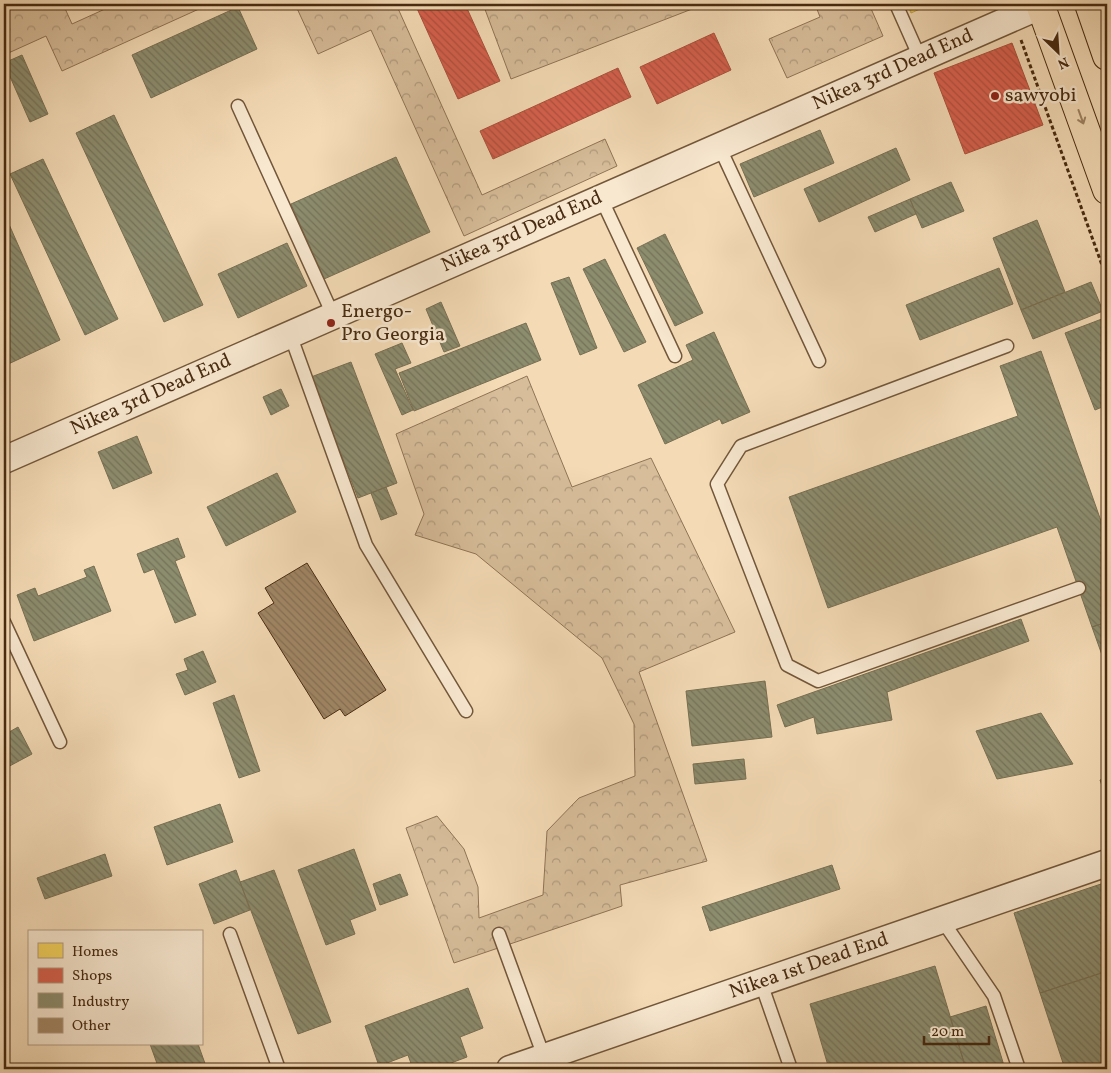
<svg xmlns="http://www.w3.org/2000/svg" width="1111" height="1073" font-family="Vollkorn,serif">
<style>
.forest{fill:url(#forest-crowns);stroke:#907455}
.homes{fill:url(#homes-back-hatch);stroke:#c2a245}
.shops{fill:url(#shops-back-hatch);stroke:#ab503b}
.industry{fill:url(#industry-back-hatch);stroke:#786f52}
.building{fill:url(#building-back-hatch);stroke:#482b10}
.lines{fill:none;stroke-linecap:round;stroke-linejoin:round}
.lane-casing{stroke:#73573a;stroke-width:15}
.street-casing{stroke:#73573a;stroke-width:29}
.primary-casing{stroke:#482b10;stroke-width:30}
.path{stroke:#482b10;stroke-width:3;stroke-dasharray:4 2.5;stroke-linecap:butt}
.lane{stroke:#f8e8d0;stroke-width:12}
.street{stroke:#f8e8d0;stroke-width:26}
.primary{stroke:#f4dbb6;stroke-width:28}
.oneway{stroke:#9e8363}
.poi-dot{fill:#8f2418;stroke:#f8e8d0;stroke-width:2}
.labels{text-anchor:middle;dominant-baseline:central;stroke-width:5;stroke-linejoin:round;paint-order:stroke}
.street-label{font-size:20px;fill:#482b10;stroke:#f8e8d0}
.poi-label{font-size:20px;fill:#482b10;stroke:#f8e8d0;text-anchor:start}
</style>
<defs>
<pattern id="forest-crowns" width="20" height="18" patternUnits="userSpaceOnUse" patternTransform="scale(1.25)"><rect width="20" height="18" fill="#d7bd9a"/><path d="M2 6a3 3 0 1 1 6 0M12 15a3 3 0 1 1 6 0" fill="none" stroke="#b09a7c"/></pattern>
<pattern id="homes-back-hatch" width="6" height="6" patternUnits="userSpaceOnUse" patternTransform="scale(1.25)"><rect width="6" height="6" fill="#f6d55c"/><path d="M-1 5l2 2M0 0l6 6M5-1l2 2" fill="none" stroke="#d4b74f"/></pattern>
<pattern id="shops-back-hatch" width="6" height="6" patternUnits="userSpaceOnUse" patternTransform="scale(1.25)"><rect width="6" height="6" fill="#d6604d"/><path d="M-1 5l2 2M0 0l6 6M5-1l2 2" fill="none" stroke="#b04f3f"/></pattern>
<pattern id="industry-back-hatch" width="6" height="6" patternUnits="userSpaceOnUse" patternTransform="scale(1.25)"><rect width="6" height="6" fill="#8c8c6e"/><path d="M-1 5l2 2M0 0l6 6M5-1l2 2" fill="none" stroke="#747359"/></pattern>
<pattern id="building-back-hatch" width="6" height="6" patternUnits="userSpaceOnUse" patternTransform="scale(1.25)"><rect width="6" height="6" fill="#a18766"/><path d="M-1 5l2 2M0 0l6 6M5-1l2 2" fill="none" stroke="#856f53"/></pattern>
</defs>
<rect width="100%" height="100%" fill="#f4dbb6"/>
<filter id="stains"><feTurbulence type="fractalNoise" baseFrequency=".004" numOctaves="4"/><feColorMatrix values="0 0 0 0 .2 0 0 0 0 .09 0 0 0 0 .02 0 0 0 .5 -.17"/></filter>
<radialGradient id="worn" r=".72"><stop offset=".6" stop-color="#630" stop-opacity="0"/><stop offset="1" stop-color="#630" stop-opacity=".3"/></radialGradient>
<path class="forest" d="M4,4H63L72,24L116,4H210L62,71L46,36L4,55Z
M295,4H396L482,195L605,139L617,166L464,236L371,30L318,54Z
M483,4H705L511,79Z
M815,4H869L883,36L787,78L769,39L820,17Z
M527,376L572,487L651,458L735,632L639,672L707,861L620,885L622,906L454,963L406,828L437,816L464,849L478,887L479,918L543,895L547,831L579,798L635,776L634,724L602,658L476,554L415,535L424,514L396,434Z"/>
<path class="homes" d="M907,4H931L911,13Z"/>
<path class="shops" d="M415,4H465L500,81L458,99Z
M747,4H761L750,9Z
M714,33L731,70L657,104L640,67Z
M1012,43L1043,125L965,154L934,73Z
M618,68L631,97L493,159L480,131Z"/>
<path class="industry" d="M238,7L257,49L151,98L132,55Z
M22,55L48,114L30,122L4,63Z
M114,115L203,305L164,322L76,133Z
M820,130L834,163L754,197L740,164Z
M896,148L910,180L819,222L804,189Z
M396,157L430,232L324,279L291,204Z
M43,159L118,319L85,335L10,174Z
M951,182L964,211L922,228L910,199Z
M910,199L916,214L875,232L868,217Z
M4,213L60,340L4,366Z
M1037,220L1065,292L1021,310L993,238Z
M665,234L703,313L675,326L637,248Z
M287,243L307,286L238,318L218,274Z
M605,259L646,342L624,352L583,269Z
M999,268L1013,304L920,340L906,305Z
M569,277L597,348L580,355L551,283Z
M1091,282L1103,311L1033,339L1021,310Z
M441,302L460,346L444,352L426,309Z
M1107,317V405L1095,410L1065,333Z
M526,323L541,360L414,411L399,373Z
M714,332L750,412L722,424L720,419L665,444L638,385L693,360L686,345Z
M402,343L411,363L395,369L413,410L402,415L375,354Z
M1041,351L1107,538V622L1092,627L1057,527L828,608L789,497L1018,416L1000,366Z
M351,362L397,483L358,498L311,377Z
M281,389L289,406L271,415L263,397Z
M137,436L152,473L113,489L98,452Z
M277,473L296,512L226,546L207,507Z
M386,487L397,514L381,520L371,493Z
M178,538L185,557L175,561L196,615L175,623L154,569L144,573L137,554Z
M94,566L111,611L34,641L17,595L35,588L38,596L87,577L84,570Z
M1021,619L1029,641L887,692L892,720L817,734L814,717L785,727L777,705Z
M1107,622V669L1092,627Z
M203,651L216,682L185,695L176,674L188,670L184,659Z
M765,681L772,737L692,746L686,691Z
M234,695L260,771L239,778L213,703Z
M1041,713L1073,764L997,779L976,731Z
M18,727L32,754L4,769V735Z
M744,759L746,779L695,784L693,764Z
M1107,777V800L1100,780Z
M220,804L233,842L167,865L154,827Z
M354,849L376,910L350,920L355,934L326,945L298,870Z
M105,854L112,876L45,899L37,878Z
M832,865L840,889L710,931L702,907Z
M236,870L250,910L214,924L199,884Z
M274,870L331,1022L298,1034L240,882Z
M400,874L408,895L380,905L373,884Z
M1107,882V971L1040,993L1014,913Z
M935,966L966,1069H829L810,1004Z
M1105,972L1107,979V1069H1065L1040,993Z
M468,988L483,1028L460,1037L467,1057L435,1069H413L408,1055L379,1066L365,1026Z
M986,1006L1005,1069H966L950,1017Z
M150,1044H198L207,1069H159Z"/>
<path class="building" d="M307,563L386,690L345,716L340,709L324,719L258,613L274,603L265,588Z"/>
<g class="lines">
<defs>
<path id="lane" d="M896,4L920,58
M238,106L333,315
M719,146L819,361
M601,198L675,356
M290,334L366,545L466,711
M1007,346L741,446L717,484L787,665L818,681L1079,588
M4,622L60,742
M942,920L994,996L1019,1069
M230,934L279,1069
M499,934L544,1057
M761,983L791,1069"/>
<path id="street" d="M4,460L1040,6
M510,1069L1107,863"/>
<path id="primary" d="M1040,4L1107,190
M1089,4L1107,56"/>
</defs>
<use href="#lane" class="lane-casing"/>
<use href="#street" class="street-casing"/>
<use href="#primary" class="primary-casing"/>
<path class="path" d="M1021,40L1107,279"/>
<use href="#lane" class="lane"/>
<use href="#street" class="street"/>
<use href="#primary" class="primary"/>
</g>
<defs><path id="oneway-shaft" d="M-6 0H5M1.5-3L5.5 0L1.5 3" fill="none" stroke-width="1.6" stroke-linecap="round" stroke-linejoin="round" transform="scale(1.25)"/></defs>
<use class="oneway" href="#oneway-shaft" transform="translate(1081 117) rotate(70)"/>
<g class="poi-dot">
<circle cx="995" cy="96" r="5"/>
<circle cx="331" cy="323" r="5"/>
</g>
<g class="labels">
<g class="street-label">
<text transform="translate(893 70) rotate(-24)">Nikea 3rd Dead End</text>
<text transform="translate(522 232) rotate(-24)">Nikea 3rd Dead End</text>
<text transform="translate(151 395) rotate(-24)">Nikea 3rd Dead End</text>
<text transform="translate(809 966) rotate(-19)">Nikea 1st Dead End</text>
</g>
<g class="poi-label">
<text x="1005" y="96">sawyobi</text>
<text x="341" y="312">Energo-<tspan x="341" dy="23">Pro Georgia</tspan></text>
</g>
</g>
<rect width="1111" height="1073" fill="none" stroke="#f4dbb6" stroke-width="20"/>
<rect x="5" y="5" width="1101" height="1063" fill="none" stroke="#482b10" stroke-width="2.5"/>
<rect x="10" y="10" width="1091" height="1053" fill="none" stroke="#482b10"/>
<rect x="28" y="930" width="175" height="115" fill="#f8e8d0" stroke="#b29c83"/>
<rect x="38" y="943" width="25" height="15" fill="#f6d55c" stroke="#b29c83"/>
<text x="72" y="956" font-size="15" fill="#482b10">Homes</text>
<rect x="38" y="968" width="25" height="15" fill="#d6604d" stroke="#b29c83"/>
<text x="72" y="980" font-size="15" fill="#482b10">Shops</text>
<rect x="38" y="993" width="25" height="15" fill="#8c8c6e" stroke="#b29c83"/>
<text x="72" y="1006" font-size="15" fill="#482b10">Industry</text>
<rect x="38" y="1018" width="25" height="15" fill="#a18766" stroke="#b29c83"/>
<text x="72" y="1030" font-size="15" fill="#482b10">Other</text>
<g transform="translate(1058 52) rotate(155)" stroke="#f8e8d0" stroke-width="4" paint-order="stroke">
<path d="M0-4L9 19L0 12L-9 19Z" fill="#482b10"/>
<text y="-8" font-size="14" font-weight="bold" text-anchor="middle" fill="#482b10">N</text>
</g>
<path d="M924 1036v8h65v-8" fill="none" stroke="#482b10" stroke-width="2.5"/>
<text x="931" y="1036" font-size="15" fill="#482b10" stroke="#f8e8d0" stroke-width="4" paint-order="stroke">20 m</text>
<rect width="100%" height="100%" filter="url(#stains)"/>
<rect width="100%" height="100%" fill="url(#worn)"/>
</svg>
